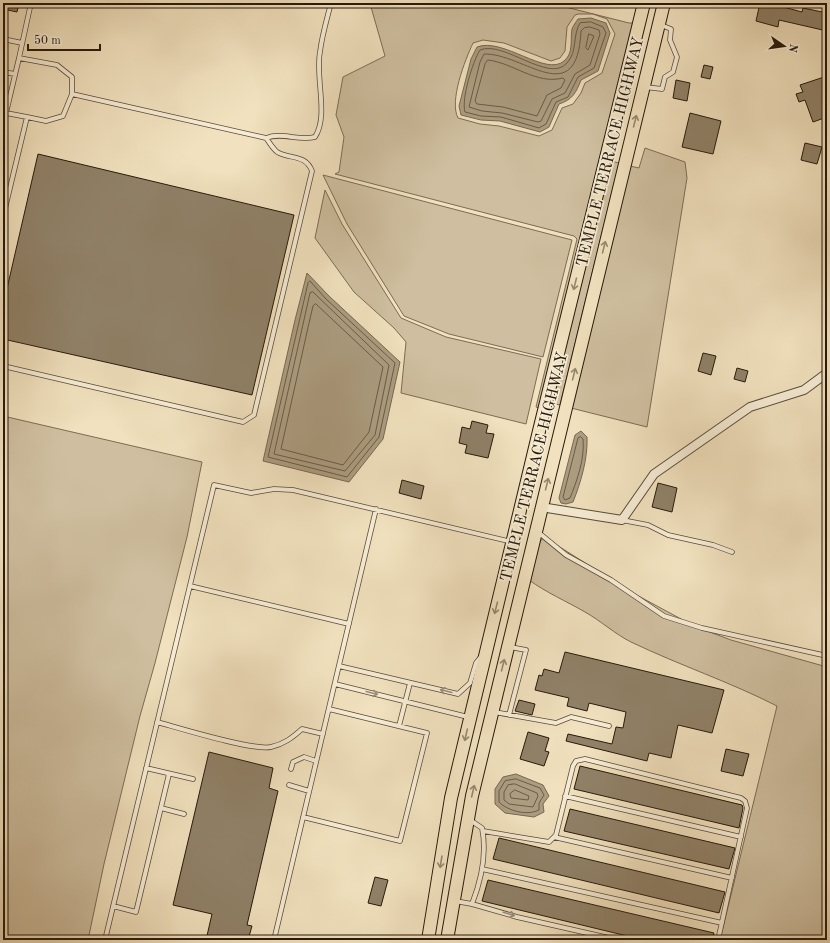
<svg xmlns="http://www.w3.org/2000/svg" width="830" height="943" font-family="'Old Standard TT',serif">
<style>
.green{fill:#cfbfa0;stroke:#7b6c56;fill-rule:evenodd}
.water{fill:#ac9d81;stroke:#776852}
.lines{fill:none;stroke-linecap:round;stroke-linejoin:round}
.shore{stroke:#6a5b46;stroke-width:1}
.building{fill:#908168;stroke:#27190b}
.lane-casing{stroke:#5a4b38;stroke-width:5.5}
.street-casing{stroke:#5a4b38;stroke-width:10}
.primary-casing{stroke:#27190b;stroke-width:14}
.lane{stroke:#f6ecd5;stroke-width:4}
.street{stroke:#f6ecd5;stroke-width:8}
.primary{stroke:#f1e1be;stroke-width:12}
.oneway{stroke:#96876d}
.oneway2{stroke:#998d7a}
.labels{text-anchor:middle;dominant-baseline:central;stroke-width:3.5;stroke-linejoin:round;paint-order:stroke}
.street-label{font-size:16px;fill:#27190b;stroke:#f6ecd5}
</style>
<rect width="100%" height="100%" fill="#f1e1be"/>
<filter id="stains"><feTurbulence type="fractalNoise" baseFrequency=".005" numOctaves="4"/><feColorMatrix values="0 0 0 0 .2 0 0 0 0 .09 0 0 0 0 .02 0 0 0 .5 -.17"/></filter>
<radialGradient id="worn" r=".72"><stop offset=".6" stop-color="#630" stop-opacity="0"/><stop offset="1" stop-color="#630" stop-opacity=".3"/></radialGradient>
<path class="green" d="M372,3H550L629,23H634L539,408L536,407L577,239L574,236L335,174L339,172L344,137L336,115L343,77L385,56L371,7ZM578,14H593L607,19L615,34L602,73L585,83L581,93L573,104L562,108L552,130L539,136L499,126L480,124L458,118C449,101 465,60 473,43L483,40L504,43L551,61L560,58L565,51L567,27L575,15Z
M645,148L685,162L687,178L647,427L571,408L630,166L639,168Z
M611,161L619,163L560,405L551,403Z
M323,175L572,240L543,357L449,334L404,316L347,224Z
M325,190L342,224L401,318L446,337L541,359L526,424L401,393L406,342L394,328L354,292L315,238Z
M3,416L202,462L187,537L155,663L140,716L104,864L88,940H3Z
M544,537L631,592L694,626L731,640L827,667V940H720L777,706C730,682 679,665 631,642C615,634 601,621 585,612C566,601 547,593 529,580L538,544Z"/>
<path class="water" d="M591,18L606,23L610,33L598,71L581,80C576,93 572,100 559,104L549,127L540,132L500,121L481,120L461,115L459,106L471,59L477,47C503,37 546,77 564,61C574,53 570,40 572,29C573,26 576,22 578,19Z
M307,273L329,296L400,362L383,439L349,482L263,461L295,320Z
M581,431L587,437C588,458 581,482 573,502L566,504L561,503L559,498L575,435Z
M516,774L543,785L549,796L543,804L544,812L534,817L505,813L495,804V789L503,777Z"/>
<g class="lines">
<path class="shore" d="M591,22L603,27L606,33L594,68L578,77L568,97L556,102L546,124L539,128L501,117L481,116L465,112C461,99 473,61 480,50C504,40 549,84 567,63C578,51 572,36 580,23Z
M590,27L599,30L600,34L590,65L575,74L565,93L552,99L541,121L538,122L502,113L482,111L469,107L480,62L484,54C524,53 577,112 581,31L584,28Z
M589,34L594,36L588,50L586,48Z
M488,60C514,63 536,85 563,78L565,80L561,88L547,95L537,116L503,107L477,104L475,101L485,64Z
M310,281L326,299L395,363L379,437L347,477L268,457L308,283Z
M313,292L389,365L375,435L345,471L274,454L310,293Z
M316,304L383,367L369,432L343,465L281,449L309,323L313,306Z
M581,437L583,439C585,458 577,481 570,498L565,500L563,497L578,438Z
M516,779L540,788L544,795L539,803V810C527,816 508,811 499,802V791L505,781Z
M515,784L537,793L538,796L533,807L509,804L504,800V792L508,785Z
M515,790L529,796L528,800L511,798L510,794Z"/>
</g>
<path class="building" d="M3,3H19L17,12L3,9Z
M760,3H776V5L802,12L803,8L827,13V31L779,20L778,27L756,21Z
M704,65L713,67L710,79L701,77Z
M827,76V117L813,122L805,100L799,102L796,94L803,92L800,85Z
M676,80L690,83L687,101L673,98Z
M690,113L721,121L713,154L682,147Z
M805,143L822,147L817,164L801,160Z
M38,154L294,215L252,395L3,339V306Z
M703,353L716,356L711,375L698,371Z
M737,368L748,371L745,382L734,379Z
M472,421L488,425L486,433L494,434L488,458L465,453L467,445L459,443L462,427L470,429Z
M402,480L424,486L421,499L399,493Z
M658,483L677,488L672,512L652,507Z
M565,652L724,690L712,733L678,725L671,758L649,753L647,761L566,741L568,734L612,744L616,727L623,728L626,712L589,703L587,711L567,706L569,698L535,690L539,675L542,676L544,669L559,673Z
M519,700L535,704L532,715L515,711Z
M528,732L549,738L545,751L549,752L544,766L520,759Z
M726,749L749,754L743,776L721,771Z
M209,752L273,768L269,788L278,791L247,925L252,926L248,940H206L212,914L173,905Z
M580,766L742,805L743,808L739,828L574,789Z
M570,809L735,848L729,869L564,831Z
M499,838L725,892L719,913L493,859Z
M375,877L388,880L381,906L368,903Z
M488,880L714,933L712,940H644L482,901Z"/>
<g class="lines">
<defs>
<path id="lane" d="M3,39L22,43
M19,58L31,3
M3,72L15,74
M645,87L662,89L665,77L673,72L677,57L670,40L671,29L661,25
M3,112L6,113L3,126
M266,138C282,132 298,141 315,137C329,116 315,77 320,52C322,35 327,19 331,3
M3,217L27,117L46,121L63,116L72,94V77L57,65L19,58L6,113L27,117
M3,366L243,422L254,415L312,171C306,155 292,159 279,153C274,151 270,143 266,138L72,94
M622,520L648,525L668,535L713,545L732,552
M538,532L566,555L611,580L664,616L702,628L827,656
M190,586L349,624
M339,666L458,694L470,683L476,663L480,658
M335,684L468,717
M494,712L556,723L571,717L609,726
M509,715L526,650L510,647
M157,722C179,728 253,751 271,747C284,744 292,738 302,729L323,734
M399,726L410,683
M146,768L193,779
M291,769L293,762L304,757L316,761
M289,785L309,791
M565,796L741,837
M161,808L184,814
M303,817L400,841L427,733L329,709
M483,831L549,842L556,835L573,766L576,761L585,759L741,798L745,801L747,808L718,940
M554,837L732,878
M482,869L722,923
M455,901L472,904C481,881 487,853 482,828L470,820
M472,904L517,917L618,940
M113,906L136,912L169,774
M105,940L214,485L251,493L274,489L293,490L512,542
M274,940L376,509"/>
<path id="street" d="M541,507L622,520L654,474L750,407L804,390L827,373"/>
<path id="primary" d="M428,940L451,798L539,431L644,3
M447,940L472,796L664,3"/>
</defs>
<use href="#lane" class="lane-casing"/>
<use href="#street" class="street-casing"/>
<use href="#primary" class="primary-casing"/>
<use href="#lane" class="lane"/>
<use href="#street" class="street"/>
<use href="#primary" class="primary"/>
</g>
<defs><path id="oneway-shaft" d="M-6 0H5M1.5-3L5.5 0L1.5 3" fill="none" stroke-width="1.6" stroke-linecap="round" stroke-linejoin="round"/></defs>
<g class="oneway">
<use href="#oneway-shaft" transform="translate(635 121) rotate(-76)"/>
<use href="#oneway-shaft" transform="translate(604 247) rotate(-76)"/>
<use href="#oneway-shaft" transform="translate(575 284) rotate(104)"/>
<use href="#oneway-shaft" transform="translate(574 374) rotate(-76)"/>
<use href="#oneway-shaft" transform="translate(547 484) rotate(-76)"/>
<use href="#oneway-shaft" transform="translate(496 608) rotate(104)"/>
<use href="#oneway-shaft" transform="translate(503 665) rotate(-76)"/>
<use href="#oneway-shaft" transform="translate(466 735) rotate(103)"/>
<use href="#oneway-shaft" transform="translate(473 791) rotate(-77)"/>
<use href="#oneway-shaft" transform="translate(441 862) rotate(99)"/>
</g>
<g class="oneway2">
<use href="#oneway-shaft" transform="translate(446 691) rotate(-166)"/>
<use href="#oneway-shaft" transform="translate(372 693) rotate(14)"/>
<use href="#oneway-shaft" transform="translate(509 914) rotate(16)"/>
</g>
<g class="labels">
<g class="street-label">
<text transform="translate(611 152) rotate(-76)">TEMPLE TERRACE HIGHWAY</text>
<text transform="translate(535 467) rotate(-76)">TEMPLE TERRACE HIGHWAY</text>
</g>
</g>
<rect width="830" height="943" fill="none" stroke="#f1e1be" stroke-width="16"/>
<rect x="4" y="4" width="822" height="935" fill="none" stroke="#27190b" stroke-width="2"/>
<rect x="8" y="8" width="814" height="927" fill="none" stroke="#27190b"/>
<g transform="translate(784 46) rotate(103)" stroke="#f6ecd5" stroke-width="3" paint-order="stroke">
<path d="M0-3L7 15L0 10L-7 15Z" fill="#27190b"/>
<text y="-6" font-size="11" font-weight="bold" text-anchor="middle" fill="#27190b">N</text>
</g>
<path d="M28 44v6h72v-6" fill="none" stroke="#27190b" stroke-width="2"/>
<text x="34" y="44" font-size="12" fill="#27190b" stroke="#f6ecd5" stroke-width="3" paint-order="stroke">50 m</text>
<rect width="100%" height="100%" filter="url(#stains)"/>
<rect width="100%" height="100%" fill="url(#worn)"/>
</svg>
